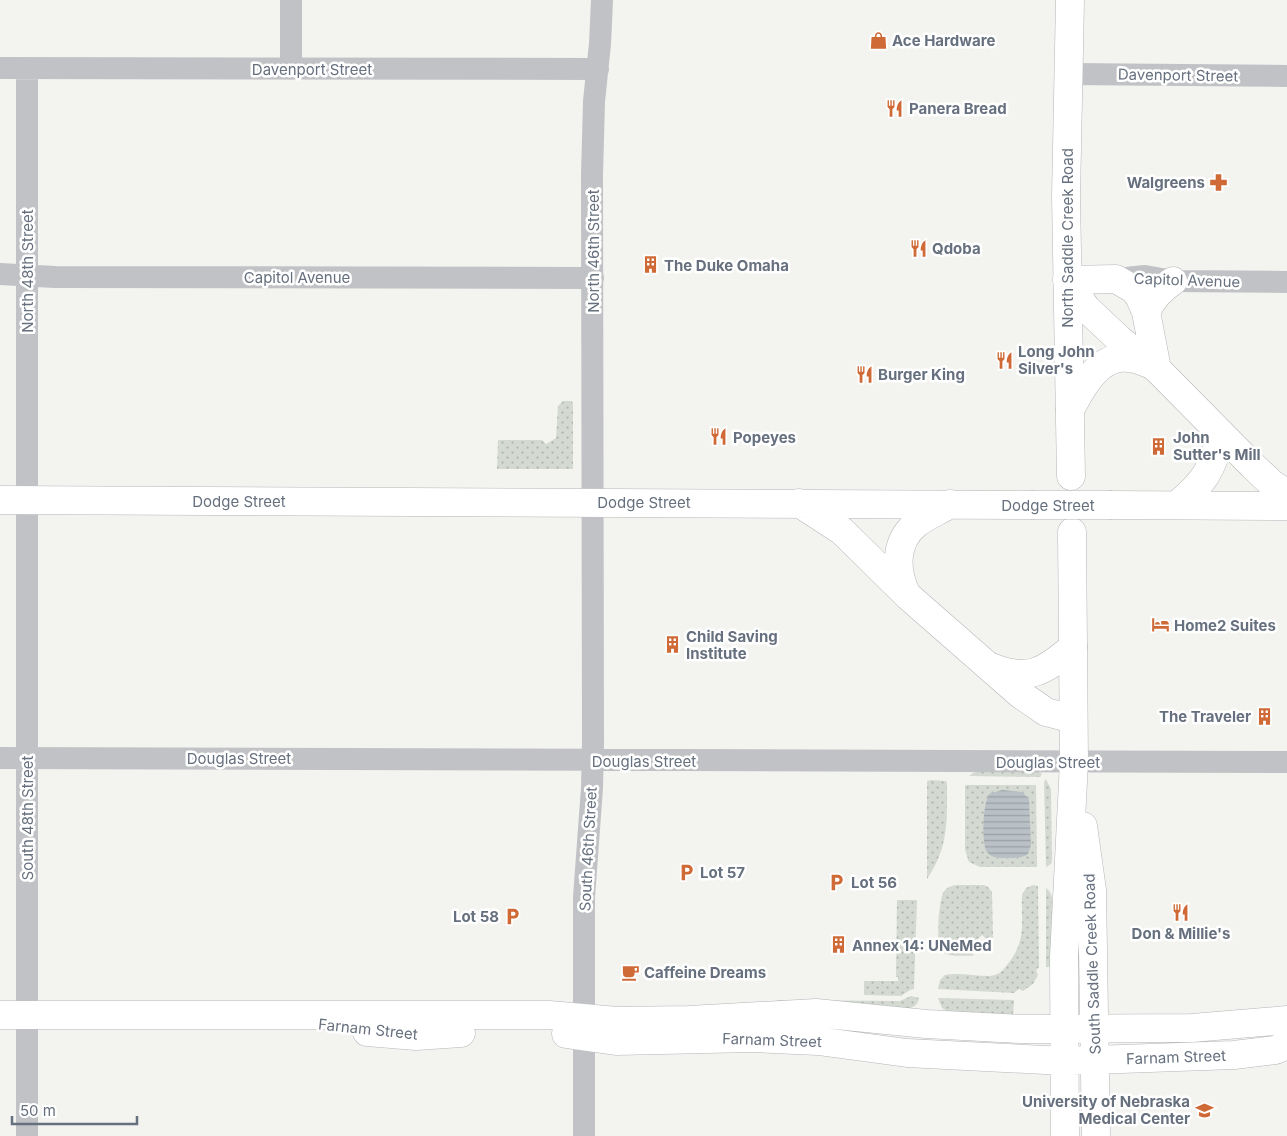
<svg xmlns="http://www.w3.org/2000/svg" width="1287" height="1136" font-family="Inter,sans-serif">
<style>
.grass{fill:url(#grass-dots)}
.water{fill:url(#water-rules)}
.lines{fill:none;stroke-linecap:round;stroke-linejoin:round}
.major-casing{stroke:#b3b6b9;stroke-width:29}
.highway-casing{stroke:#b4b6b9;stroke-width:29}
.minor{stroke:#c0c2c5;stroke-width:22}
.major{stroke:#fff;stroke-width:28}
.highway{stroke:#fff;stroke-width:28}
.highway-bridge-casing{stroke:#b4b6b9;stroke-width:29;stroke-linecap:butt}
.highway-bridge{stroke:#fff;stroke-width:28}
.labels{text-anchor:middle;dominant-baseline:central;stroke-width:5;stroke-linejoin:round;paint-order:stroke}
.poi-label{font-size:15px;font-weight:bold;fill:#66707e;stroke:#fff;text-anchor:start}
.street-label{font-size:15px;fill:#66707e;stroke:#fff}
</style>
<defs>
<pattern id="grass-dots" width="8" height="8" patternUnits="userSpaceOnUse" patternTransform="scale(1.25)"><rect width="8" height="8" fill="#d4dad1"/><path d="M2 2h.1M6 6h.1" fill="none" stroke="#b0b5af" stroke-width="1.8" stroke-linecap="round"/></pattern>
<pattern id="water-rules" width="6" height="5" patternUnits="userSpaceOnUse" patternTransform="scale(1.25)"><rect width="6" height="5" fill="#b9c1c6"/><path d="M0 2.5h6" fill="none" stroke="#9aa1a6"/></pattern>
</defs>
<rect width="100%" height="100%" fill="#f3f3f0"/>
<path class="grass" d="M563,401H572L573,405V469H497L498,440H542L546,444L556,438L558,406Z
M975,772H1039L1042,774L1040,777L969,776Z
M1046,779L1051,789L1052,860L1051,864L1046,867L1044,782Z
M931,780L946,781L947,783C947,820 949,847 927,879V781Z
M965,785H1036L1037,867H980L969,862L965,850Z
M956,885H984L988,887L992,892L993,938L989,941L982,935L972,944L969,941L966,944L969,947L968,949L974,955L972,956C964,955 948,958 942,951C935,945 939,902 943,893C946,888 950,886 956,885Z
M1033,885L1038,886L1039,967L1036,970L1038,975L1033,984L1023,991L1019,989L1014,993L938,989L940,980L945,975C958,972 974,976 988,976C997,976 1002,972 1007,965C1027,941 1021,923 1022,895L1026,888Z
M1046,888L1050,892L1052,897L1053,966L1046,967Z
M897,900H917L914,989L910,990L901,996L864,995V981H898V977H896Z
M911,996L919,998C918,1005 914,1007 907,1009L777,1004V1000L900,1001Z
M938,998L1014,1000L1013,1016L950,1013L942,1008Z"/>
<path class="water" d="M1002,790L1022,792L1029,799L1031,845L1028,854C1022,858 1016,858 1009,858C1001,858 992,859 987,852C981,843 983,803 989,794Z"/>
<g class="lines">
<defs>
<path id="major" d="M1070,0L1066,196L1071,476
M1083,826L1092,890L1096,1136
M0,1015H549L617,1021L689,1020L816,1013L926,1024L1020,1029L1192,1028L1287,1020
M367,1032L416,1036L461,1033
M566,1034L616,1041L753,1038L818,1041L907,1053L1065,1061L1234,1055L1275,1050L1287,1045
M1065,1136L1064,957L1074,762L1072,532"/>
<path id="highway" d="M1146,312C1153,298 1160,290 1173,281
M1157,369L1146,312L1139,296L1133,289L1116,279L1067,280L1086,308L1120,340L1157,369L1252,465L1271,483L1287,494
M1070,410C1087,378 1106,343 1149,364
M0,500L1031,505
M799,503L842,531L908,596L1020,694L1046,712L1073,719
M1112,505L1287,506
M1177,505C1207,480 1210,471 1222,435
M907,595C895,572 894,542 916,524C926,516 939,511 950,504
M991,667C1028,682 1044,672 1073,647"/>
</defs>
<use href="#major" class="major-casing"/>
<use href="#highway" class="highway-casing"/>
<path class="minor" d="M0,68L598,69
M27,69V1136
M291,69V0
M1068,74L1287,76
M0,274L55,277L593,278
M1116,279L1145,276L1173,281L1287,282
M0,758L1287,762
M584,1136V897L592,788L593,741L592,175L594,101L600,44L602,0"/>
<use href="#major" class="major"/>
<use href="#highway" class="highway"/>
<defs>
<path id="highway-bridge" d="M1031,505H1112"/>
</defs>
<use href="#highway-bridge" class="highway-bridge-casing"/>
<use href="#highway-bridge" class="highway-bridge"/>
</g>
<defs>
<symbol id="shop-bare" viewBox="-9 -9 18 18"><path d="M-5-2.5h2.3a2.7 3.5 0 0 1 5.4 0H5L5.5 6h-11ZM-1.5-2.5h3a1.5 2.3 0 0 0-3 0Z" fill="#cf6935" stroke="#fff" stroke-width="2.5" paint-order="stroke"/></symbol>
<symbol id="restaurant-bare" viewBox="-9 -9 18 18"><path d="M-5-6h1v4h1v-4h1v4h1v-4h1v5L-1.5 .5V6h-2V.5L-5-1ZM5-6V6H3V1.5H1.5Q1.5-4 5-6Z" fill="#cf6935" stroke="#fff" stroke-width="2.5" paint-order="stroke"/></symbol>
<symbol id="pharmacy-bare" viewBox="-9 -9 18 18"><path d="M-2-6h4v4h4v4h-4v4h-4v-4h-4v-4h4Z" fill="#cf6935" stroke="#fff" stroke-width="2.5" paint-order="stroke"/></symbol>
<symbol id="building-bare" viewBox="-9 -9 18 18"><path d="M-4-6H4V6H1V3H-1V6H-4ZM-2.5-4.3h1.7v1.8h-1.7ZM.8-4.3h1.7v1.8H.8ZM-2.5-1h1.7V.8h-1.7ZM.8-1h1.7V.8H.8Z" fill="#cf6935" stroke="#fff" stroke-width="2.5" paint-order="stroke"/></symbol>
<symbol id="hotel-bare" viewBox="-9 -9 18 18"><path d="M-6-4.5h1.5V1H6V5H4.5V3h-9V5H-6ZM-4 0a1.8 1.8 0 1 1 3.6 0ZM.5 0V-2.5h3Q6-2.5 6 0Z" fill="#cf6935" stroke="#fff" stroke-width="2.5" paint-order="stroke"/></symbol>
<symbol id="parking-bare" viewBox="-9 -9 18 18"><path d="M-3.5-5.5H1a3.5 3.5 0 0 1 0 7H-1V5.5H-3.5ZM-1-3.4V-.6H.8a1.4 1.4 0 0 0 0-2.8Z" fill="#cf6935" stroke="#fff" stroke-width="2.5" paint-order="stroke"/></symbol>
<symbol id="cafe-bare" viewBox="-9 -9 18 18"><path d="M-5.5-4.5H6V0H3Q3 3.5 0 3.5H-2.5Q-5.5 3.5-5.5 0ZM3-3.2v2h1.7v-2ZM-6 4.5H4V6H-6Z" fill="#cf6935" stroke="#fff" stroke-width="2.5" paint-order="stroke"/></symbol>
<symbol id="university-bare" viewBox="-9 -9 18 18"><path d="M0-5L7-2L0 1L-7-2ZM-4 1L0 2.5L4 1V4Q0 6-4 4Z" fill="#cf6935" stroke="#fff" stroke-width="2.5" paint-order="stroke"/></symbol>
</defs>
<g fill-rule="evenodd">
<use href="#shop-bare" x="866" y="28" width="25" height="25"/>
<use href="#restaurant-bare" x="882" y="96" width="25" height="25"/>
<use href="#pharmacy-bare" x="1206" y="170" width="25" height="25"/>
<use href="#restaurant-bare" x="906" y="236" width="25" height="25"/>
<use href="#building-bare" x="638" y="252" width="25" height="25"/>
<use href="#restaurant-bare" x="992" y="348" width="25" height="25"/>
<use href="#restaurant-bare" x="852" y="362" width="25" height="25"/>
<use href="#restaurant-bare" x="706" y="424" width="25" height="25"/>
<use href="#building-bare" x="1146" y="434" width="25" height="25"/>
<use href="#hotel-bare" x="1148" y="612" width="25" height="25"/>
<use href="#building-bare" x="660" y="632" width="25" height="25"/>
<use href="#building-bare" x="1252" y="704" width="25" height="25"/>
<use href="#parking-bare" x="674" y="860" width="25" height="25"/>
<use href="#parking-bare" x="824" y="870" width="25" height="25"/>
<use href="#restaurant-bare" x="1168" y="900" width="25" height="25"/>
<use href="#parking-bare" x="500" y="904" width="25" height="25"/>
<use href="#building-bare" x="826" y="932" width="25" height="25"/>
<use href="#cafe-bare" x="618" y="960" width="25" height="25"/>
<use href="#university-bare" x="1192" y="1098" width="25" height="25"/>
</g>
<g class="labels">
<g class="poi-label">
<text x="892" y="40">Ace Hardware</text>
<text x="909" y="108">Panera Bread</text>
<text x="1205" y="182" text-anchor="end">Walgreens</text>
<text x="932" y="248">Qdoba</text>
<text x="664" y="265">The Duke Omaha</text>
<text x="1018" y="351">Long John<tspan x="1018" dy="17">Silver's</tspan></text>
<text x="878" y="374">Burger King</text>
<text x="733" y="437">Popeyes</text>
<text x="1173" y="437">John<tspan x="1173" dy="17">Sutter's Mill</tspan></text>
<text x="1174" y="625">Home2 Suites</text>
<text x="686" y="636">Child Saving<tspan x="686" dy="17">Institute</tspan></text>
<text x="1251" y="716" text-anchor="end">The Traveler</text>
<text x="700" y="872">Lot 57</text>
<text x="851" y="882">Lot 56</text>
<text x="499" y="916" text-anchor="end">Lot 58</text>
<text x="1181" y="933" text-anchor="middle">Don &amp; Millie's</text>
<text x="852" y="945">Annex 14: UNeMed</text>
<text x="644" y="972">Caffeine Dreams</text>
<text x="1190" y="1101" text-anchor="end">University of Nebraska<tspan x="1190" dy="17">Medical Center</tspan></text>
</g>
<g class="street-label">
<text x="312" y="69">Davenport Street</text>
<text transform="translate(1178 75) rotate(1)">Davenport Street</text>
<text transform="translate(1067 238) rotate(-90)">North Saddle Creek Road</text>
<text transform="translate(593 251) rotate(-90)">North 46th Street</text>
<text transform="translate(27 271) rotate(-90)">North 48th Street</text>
<text x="297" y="277">Capitol Avenue</text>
<text transform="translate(1187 280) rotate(2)">Capitol Avenue</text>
<text x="239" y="501">Dodge Street</text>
<text x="644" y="502">Dodge Street</text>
<text x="1048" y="505">Dodge Street</text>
<text x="239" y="758">Douglas Street</text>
<text x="644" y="761">Douglas Street</text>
<text x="1048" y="762">Douglas Street</text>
<text transform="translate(27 818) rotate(-90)">South 48th Street</text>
<text transform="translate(588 849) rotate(-87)">South 46th Street</text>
<text transform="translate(1092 964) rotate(-92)">South Saddle Creek Road</text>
<text transform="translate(368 1029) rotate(6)">Farnam Street</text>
<text transform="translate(772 1040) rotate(2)">Farnam Street</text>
<text transform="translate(1176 1057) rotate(-2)">Farnam Street</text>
</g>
</g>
<path d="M12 1116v8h125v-8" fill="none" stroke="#66707e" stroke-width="2.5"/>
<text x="20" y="1116" font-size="15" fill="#66707e" stroke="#ffffff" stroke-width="4" paint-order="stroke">50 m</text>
</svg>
